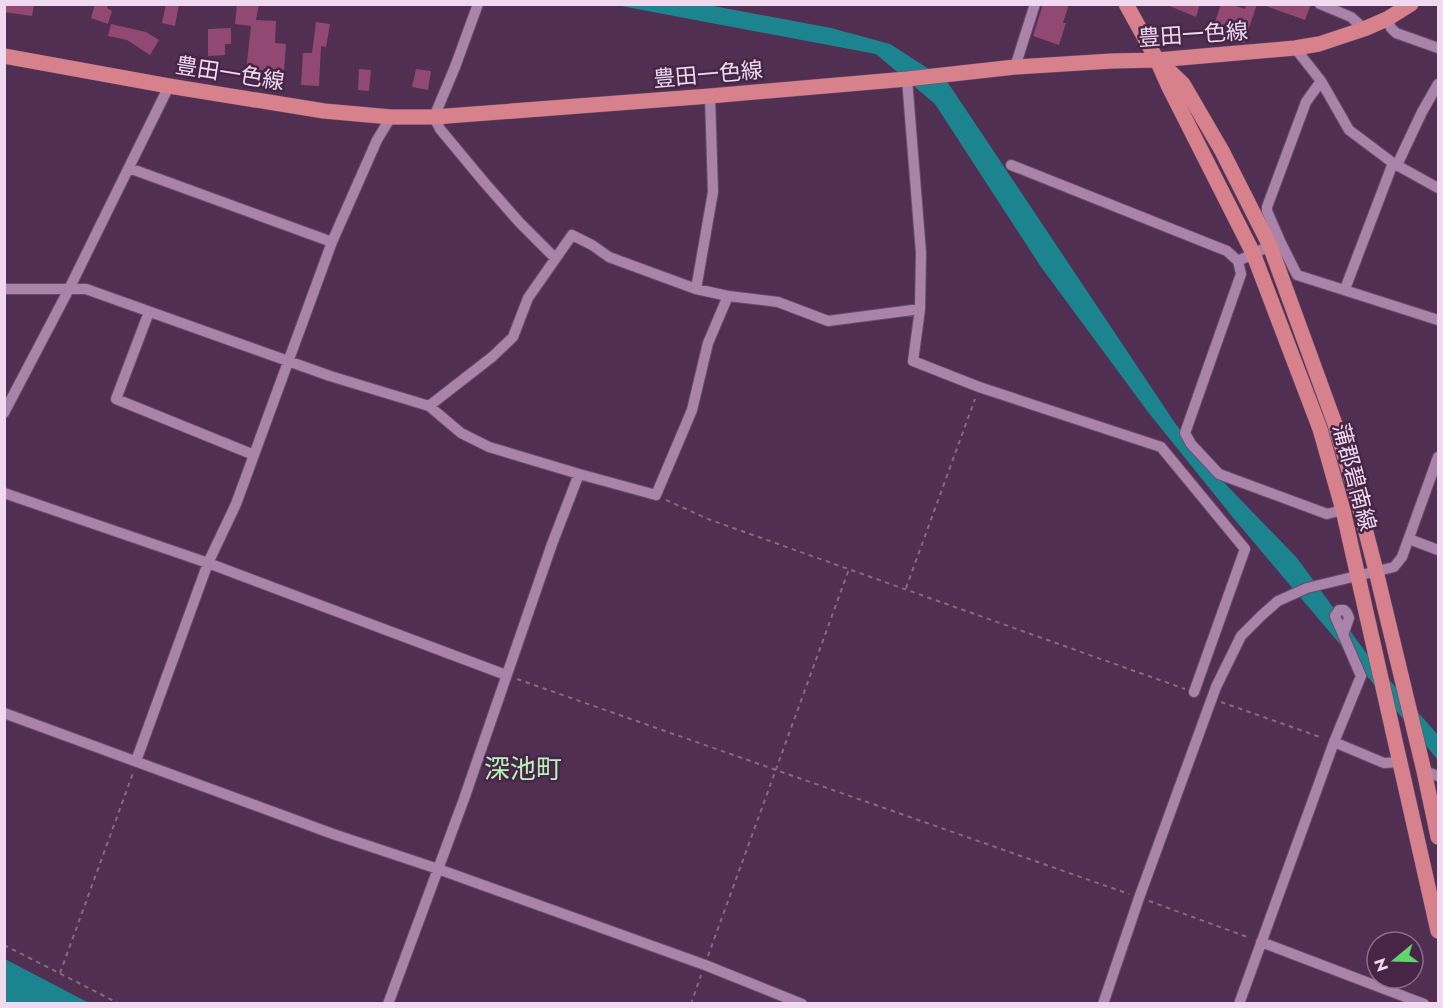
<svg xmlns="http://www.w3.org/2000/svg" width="1443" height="1008" font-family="Jost,'Noto Sans JP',sans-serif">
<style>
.water{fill:#1c848e}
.building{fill:#914873}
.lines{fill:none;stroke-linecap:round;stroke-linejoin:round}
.minor-casing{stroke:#694c6b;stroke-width:12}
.major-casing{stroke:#694c6b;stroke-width:16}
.path{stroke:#866886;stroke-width:2;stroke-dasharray:4.5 4.5;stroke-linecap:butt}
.minor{stroke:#aa83ab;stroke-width:10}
.major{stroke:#d7818c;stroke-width:15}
.labels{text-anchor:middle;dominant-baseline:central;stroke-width:5;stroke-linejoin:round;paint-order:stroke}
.street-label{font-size:22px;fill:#f0daf0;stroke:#462547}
.quarter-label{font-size:26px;fill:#b7f3b8;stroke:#462547}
</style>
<rect width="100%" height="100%" fill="#512f52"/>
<path class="water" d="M616,5H708L831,28L890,44L946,80L1175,423L1207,465L1297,558L1370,658L1438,735V760L1235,520L1148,412L1041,267L935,104L876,54Z
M4,959H5L89,1003H5Z"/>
<path class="building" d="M4,4L34,5L32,16L4,12Z
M95,4H108L107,8L112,11L108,24L91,18Z
M166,4H179L175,26L162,23Z
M237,4H259L256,20L276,21L275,43L286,44L284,70L264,68L263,73L246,71L251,26L235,24Z
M1043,4H1069L1063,23H1066L1059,45L1033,36Z
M1165,4H1200L1196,17Z
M1221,4H1230L1245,9L1246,4H1257L1244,43H1240L1211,34Z
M1266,4H1311L1305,20L1266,6Z
M316,22L330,24L326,47L321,46L319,86L301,85L303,53H312Z
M111,24L146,32L159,40L150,55L127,40L108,36Z
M231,28V44H225V55L208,56V29Z
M359,69L371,70L369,91L358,90Z
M416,69L431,71L428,90L412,87Z"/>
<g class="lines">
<defs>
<path id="minor" d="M478,4L455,67L434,117L440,129L484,182L520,223L555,258
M1320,4L1351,17L1364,29
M1387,19L1391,28L1396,33L1438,48
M1295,48L1321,81L1349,130L1393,163L1438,188
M1015,67L1035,4
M907,79L921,253L920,309L913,361L979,387L1161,447L1245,549L1194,692
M1011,165L1227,251L1238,261L1280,241L1297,275L1438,320
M1397,165L1422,112L1438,84
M129,168L332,242
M1280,241L1267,211V207L1306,102L1321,81
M1238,261L1241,274L1185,433L1191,444L1219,474L1327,514L1343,510
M4,289H86L330,376L429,406L461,433L489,447L579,474L656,495L692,410L708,343L728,296
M696,289L713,192L710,96
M1345,289L1393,163
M149,312L116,399L254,455
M429,406L492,357L513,337L528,298L572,235L592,245L609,257L696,289L728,296L778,302L828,321L920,309
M4,413L69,289L169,86
M4,493L208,563L506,675
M1409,539L1438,550
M4,713L333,834L438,869L705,965L802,1004
M1334,742L1384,763L1401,762
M136,761L208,563L236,504L332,242L377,140L391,117
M1424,771L1438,776
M1261,942L1424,1004
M388,1004L464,799L552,544L579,474
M1103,1004L1139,898L1216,687L1241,636L1262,615L1278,601L1307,588L1394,567L1402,557L1438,457
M1239,1004L1334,742L1361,676L1335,616L1339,610H1344L1347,613L1349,618L1343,635"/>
<path id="major" d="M1126,4L1157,60L1168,85L1253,253L1320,429L1343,510L1438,931
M4,56L169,86L324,111L391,117H434L710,96L907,79L1015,67L1112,61L1157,60L1295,48L1319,44L1364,29L1387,19L1411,4
M1162,64L1183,84L1222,151L1270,246L1335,424L1359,505L1376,571L1424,771L1438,837"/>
</defs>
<use href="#minor" class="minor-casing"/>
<use href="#major" class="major-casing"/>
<path class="path" d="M666,500L708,519L1185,689
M906,588L975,399
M517,679L1129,894
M1221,702L1323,738
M1149,901L1250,938
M4,945L120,1004
M708,956L849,569
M60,973L133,773
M691,1004L701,975"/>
<use href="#minor" class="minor"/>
<use href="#major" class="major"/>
</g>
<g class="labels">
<g class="street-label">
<text transform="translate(1193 34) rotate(-4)">豊田一色線</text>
<text transform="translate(230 73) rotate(9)">豊田一色線</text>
<text transform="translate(708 74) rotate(-5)">豊田一色線</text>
<text transform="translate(1355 477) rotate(75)">蒲郡碧南線</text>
</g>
<g class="quarter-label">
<text x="523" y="769">深池町</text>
</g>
</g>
<rect width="1443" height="1008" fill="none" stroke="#f0daf0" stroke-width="12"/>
<g transform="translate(1395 960) rotate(251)"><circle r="28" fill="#462547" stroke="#8a6d8b" stroke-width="1.5"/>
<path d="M0-4.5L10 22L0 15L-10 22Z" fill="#5fd56b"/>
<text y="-9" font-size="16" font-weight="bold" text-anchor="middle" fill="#f0daf0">N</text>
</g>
</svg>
